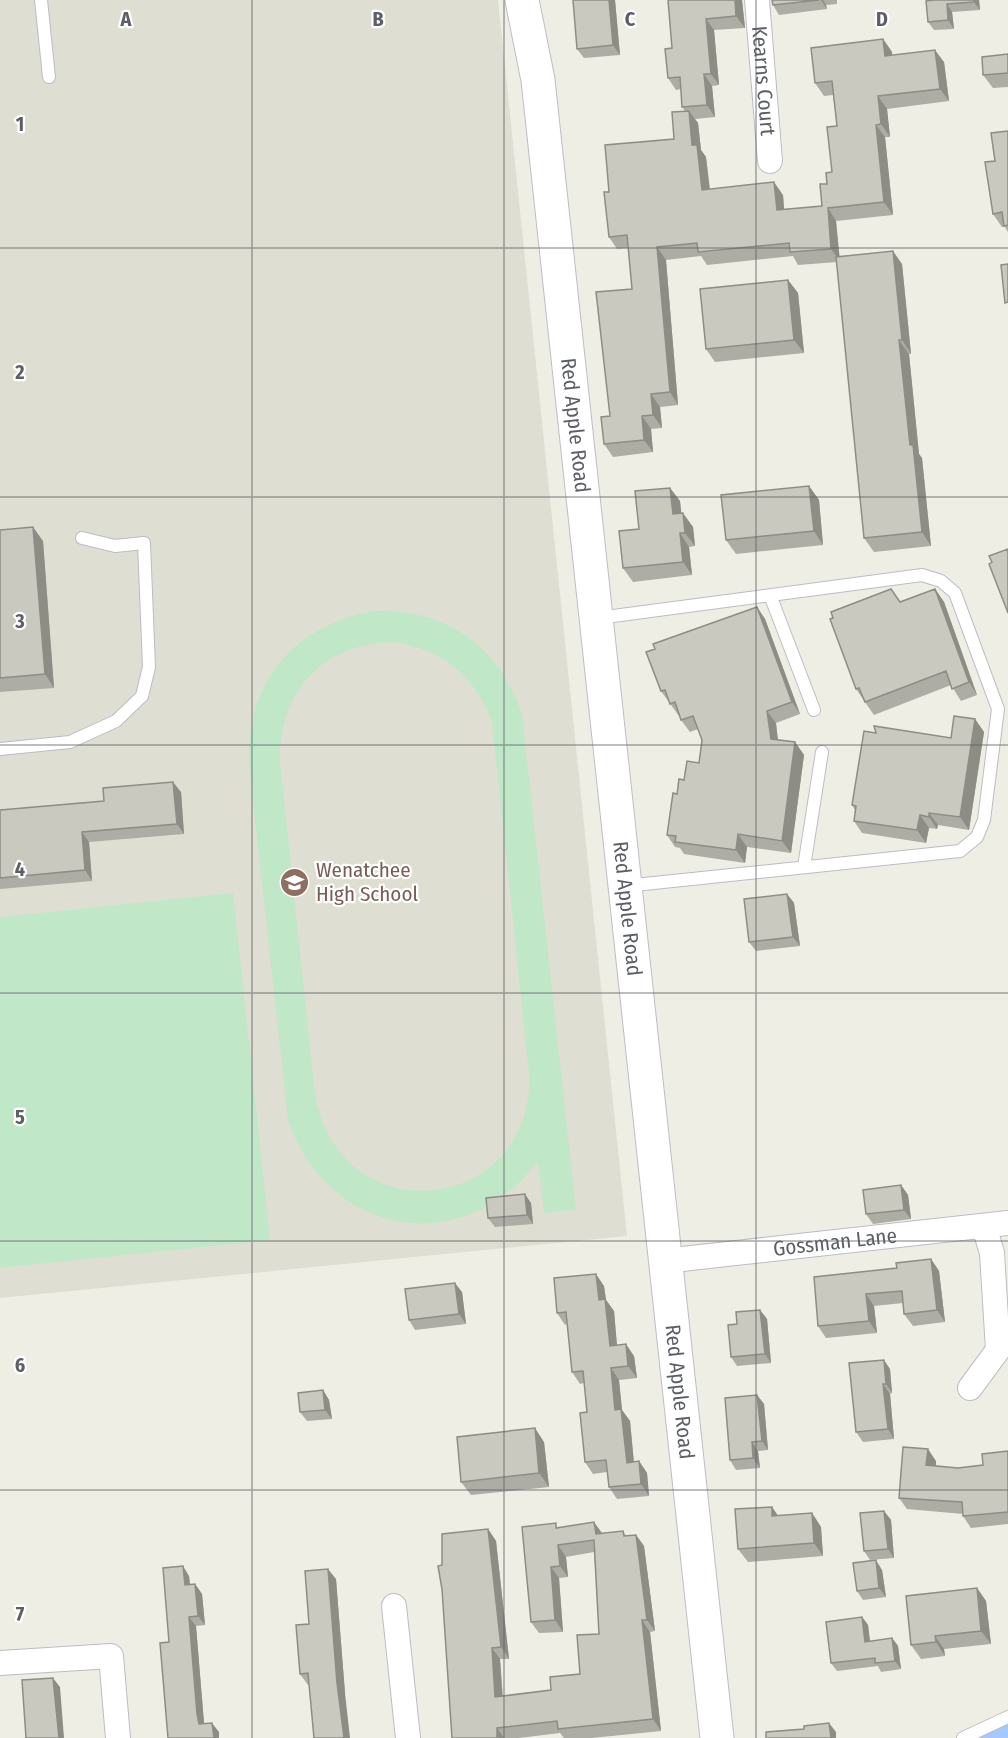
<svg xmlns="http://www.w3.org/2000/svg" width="1008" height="1738" font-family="'Fira Sans Condensed',sans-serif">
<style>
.education{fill:#dfded2}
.pitch{fill:#c0e7c7;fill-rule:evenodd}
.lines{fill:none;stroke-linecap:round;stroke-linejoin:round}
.canal{stroke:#a4c8ff;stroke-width:24}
.lane-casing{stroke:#bcbdc3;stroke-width:14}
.street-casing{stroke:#bcbdc3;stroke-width:26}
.secondary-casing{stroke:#bdbec6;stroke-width:35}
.lane{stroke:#fff;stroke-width:12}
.street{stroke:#fff;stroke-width:24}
.secondary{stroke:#fff;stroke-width:33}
.wall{fill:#aeada5}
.shaded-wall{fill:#8d8d86}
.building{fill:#cac9c0;stroke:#8d8d86;stroke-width:1.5}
.grid{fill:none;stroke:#5c5f65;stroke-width:1.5;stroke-opacity:0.55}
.labels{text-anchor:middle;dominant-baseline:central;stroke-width:4.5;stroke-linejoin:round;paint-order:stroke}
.street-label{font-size:21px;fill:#5c5f65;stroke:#fff}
.education-label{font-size:21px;fill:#785e54;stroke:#fff;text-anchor:start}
.grid-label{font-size:20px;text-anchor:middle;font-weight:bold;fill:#5c5f65;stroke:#fff;stroke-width:4.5;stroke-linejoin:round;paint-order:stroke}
</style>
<rect width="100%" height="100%" fill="#efeee4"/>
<path class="education" d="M0,0H498L627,1236L0,1298Z"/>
<path class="pitch" d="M373,611C447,609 498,644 522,714L576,1210L544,1213L538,1161C463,1261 328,1236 288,1120L249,765C246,683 292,626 373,611ZM393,642C442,649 475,675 492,722L529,1073C535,1215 340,1236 315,1095L280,762C279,691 322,644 393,642Z
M233,893L270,1240L0,1268V917Z"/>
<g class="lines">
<path class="canal" d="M992,1738L1008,1730"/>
<defs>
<path id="lane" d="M41,0L49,77
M770,595L814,710
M598,618L922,575L941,581L955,593L998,709L984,820L977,837L960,851L625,886
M0,749L70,742L116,721L142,696L149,667L144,543L115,546L82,538
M804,867L822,752
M963,1738L1008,1717"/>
<g id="street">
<path id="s1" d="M757,0L770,161"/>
<path id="s2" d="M664,1261L1008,1223"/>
<path d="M970,1388L998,1350L992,1253L984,1226"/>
<path d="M394,1606L408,1738"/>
<path d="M0,1663L111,1656L118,1738"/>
</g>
<g id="secondary">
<path id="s3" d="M522,0L538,80L717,1738"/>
</g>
</defs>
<use href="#lane" class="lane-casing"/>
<use href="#street" class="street-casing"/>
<use href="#secondary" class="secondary-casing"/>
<use href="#lane" class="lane"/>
<use href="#street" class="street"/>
<use href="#secondary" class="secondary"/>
</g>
<path class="wall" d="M615,0L620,55L584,58L577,49Z
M668,0H742L745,28L714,30L719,85L712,86L715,117L695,119L698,123L701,150L706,157L710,189L783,195L784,209L822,206L827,184L832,172L837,126L833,95L824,96L815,83L883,39L892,52V55L944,62L949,101L887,109L890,137H885L893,215L836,221L839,256L902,264L911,354H909L919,454L922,458L931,546L874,552L864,538L837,262L798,265L793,256L707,265L701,256L666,260L678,405L660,407L662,428L651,429L653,452L613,457L604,444L610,416L632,289L628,248L617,249L609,237V192L674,139L685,111L682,107L681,89L676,90L668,78L672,48Z
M772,0H837V4L826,5L827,9L779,15L773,5Z
M934,0H979L980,10L952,12L954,29L934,30L928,22Z
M1008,54V87L993,88L983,75Z
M1008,131V232L1005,227H1002L993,214L995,161Z
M788,280L798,293L804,353L715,362L706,349Z
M809,486L819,500L823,545L736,554L726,540Z
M670,488L680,501L681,514L693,527L695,546L689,547L692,575L633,582L623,568L639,529Z
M0,530L43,541L54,688L0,692Z
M935,589L944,602L977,695L961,701L951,685L874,715L856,689L900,602Z
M757,607L765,619L800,714L776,723L778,740L795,742L804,755L791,853L747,847L745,863L684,854L680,848L675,847L667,835L677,794L684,780L699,763L702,740L698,729L690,732L681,720L680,716H679L661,691Z
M975,719L984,732L969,830L938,825L937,829L929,828L926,843L862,833L854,821L855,810L852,805L876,733L951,738Z
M181,792L184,834L89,842L92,881L0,889V810L104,801Z
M787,894L794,903L800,946L756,951L749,942Z
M901,1185L908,1195L911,1219L873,1224L866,1214Z
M531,1203L533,1224L495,1227L488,1218Z
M931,1259L939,1271L945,1322L913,1326L904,1314L903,1303L874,1306L877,1333L826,1338L818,1326L897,1268Z
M604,1286L606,1300L614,1311L617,1345L634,1356L637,1378L619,1380L622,1410L630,1421L634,1462L639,1461L647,1473L649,1496L617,1499L609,1487L607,1472L593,1474L585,1462L587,1412L584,1383L580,1384L572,1372L567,1324L565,1325L557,1313Z
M462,1292L466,1324L415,1330L409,1320Z
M760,1310L767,1319L771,1363L737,1366L731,1357L737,1324Z
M890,1369L892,1393L890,1394L894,1439L863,1442L856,1432Z
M323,1390L329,1400L332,1419L307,1421L300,1412Z
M757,1395L764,1404L768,1450L758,1451L760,1468L736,1470L730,1460Z
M544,1442L549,1487L471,1495L461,1482Z
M1008,1452V1524L971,1528L963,1516V1514L907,1509L899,1498L936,1461V1466L958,1468L983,1465Z
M772,1507L778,1516L812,1513L821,1527L823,1556L748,1562L738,1549Z
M884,1511L891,1520L894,1558L870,1560L864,1551Z
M558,1527L602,1533L623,1531L626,1536L636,1535L644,1546L655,1631L650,1632L661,1731L592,1738H564L560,1733L519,1738H452L442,1565L488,1529L496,1541L509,1659H500L503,1696L551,1690L580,1674L599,1634L594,1552L566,1557L568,1577L559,1578L563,1632L539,1633L531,1622Z
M882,1570L886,1597L863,1600L857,1591Z
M189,1576L190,1585L195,1584L202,1594L205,1625L196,1626L204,1723L219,1732L168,1738L169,1642Z
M336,1579L345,1693L308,1685L300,1674L309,1624Z
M977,1588L986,1601L991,1644L944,1649L945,1656L921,1659L911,1645Z
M862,1617L868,1625L870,1641L892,1638L898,1646L901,1669L881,1672L878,1666L837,1671L831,1663Z"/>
<path class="shaded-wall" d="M609,0H615L620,55L613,45Z
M735,0H742L745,28L736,16Z
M821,0H823L826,5L827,9Z
M974,0H979L980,10L974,2Z
M947,4L952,12L954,29L948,20Z
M706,19L714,30L719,85L711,74Z
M883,39L892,52L893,68L885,56Z
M935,50L944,62L949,101L940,89Z
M704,74L712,86L715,117L707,105Z
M878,96L887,109L890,137L881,124Z
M689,111L698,123L701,150L706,157L711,202L702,190L692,145Z
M876,125L885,137L893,215L884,202Z
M774,182L783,195L785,222L777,210Z
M828,208L836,221L840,261L831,249Z
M657,247L666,260L678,405L670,392Z
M893,251L902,264L911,354L902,340Z
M788,280L798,293L804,353L794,340Z
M899,340L909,354L919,454L922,458L931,546L922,532L910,445Z
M651,394L660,407L662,428L653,415Z
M642,416L651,429L653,452L644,440Z
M809,486L819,500L823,545L814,531Z
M670,488L680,501L683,528L673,514Z
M683,513L693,527L695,546L685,533Z
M33,527L43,541L54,688L45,674Z
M680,533L689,547L692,575L683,562Z
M935,589L944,602L977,695L969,682Z
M757,607L765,619L800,714L792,702Z
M767,711L776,723L779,751L771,739Z
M975,719L984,732L969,830L960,817Z
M795,742L804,755L791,853L782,841Z
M173,782L181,792L184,834L177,824Z
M929,813L938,825L937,829L929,817Z
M920,815L929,828L926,843L917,830Z
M82,832L89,842L92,881L85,870Z
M738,834L747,847L745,863L736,850Z
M787,894L794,903L800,946L793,937Z
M901,1185L908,1195L911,1219L904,1210Z
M525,1194L531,1203L533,1224L527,1215Z
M931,1259L939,1271L945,1322L937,1310Z
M596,1274L604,1286L606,1300L614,1311L618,1358L610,1346L599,1300Z
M455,1283L462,1292L466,1324L459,1314Z
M866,1294L874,1306L877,1333L869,1321Z
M760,1310L767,1319L771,1363L765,1354Z
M626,1344L634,1356L637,1378L628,1366Z
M884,1360L890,1369L892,1393L886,1384Z
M611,1368L619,1380L622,1410L630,1421L635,1475L627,1463L615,1410Z
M883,1384L890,1394L894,1439L888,1429Z
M323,1390L329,1400L332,1419L325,1410Z
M757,1395L764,1404L768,1450L762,1441Z
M535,1428L544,1442L549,1487L539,1473Z
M752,1442L758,1451L760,1468L753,1458Z
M928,1449L936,1461L935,1477L926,1465Z
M639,1461L647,1473L649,1496L641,1484Z
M772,1507L781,1520L772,1516Z
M884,1511L891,1520L894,1558L888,1549Z
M812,1513L821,1527L823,1556L814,1543Z
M594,1522L602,1533L596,1534Z
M488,1529L496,1541L509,1659L501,1647Z
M636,1535L644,1546L655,1631L647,1620Z
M558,1545L566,1557L568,1577L560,1566Z
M876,1560L882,1570L886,1597L879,1588Z
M183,1566L189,1576L191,1594L185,1585Z
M551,1567L559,1578L563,1632L555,1620Z
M328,1569L336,1579L345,1693L350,1738H344L337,1683Z
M195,1584L202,1594L205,1625L198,1616Z
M977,1588L986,1601L991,1644L981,1631Z
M189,1617L196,1626L204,1723L206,1733L199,1724L197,1714Z
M862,1617L868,1625L871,1650L865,1642Z
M642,1620L650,1632L661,1731L653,1719Z
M935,1636L944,1649L945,1656L936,1642Z
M892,1638L898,1646L901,1669L895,1661Z
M492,1648L500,1659L503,1708L495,1697Z
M53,1678L60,1687L64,1738H59Z
M212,1723L219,1732V1738H214Z
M829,1723L836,1732V1738H831Z
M497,1728L504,1738H497Z"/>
<path class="building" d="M573,0H609L613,45L577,49Z
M668,0H735L736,16L706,19L711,74H704L707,105L682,107L680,77L668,78L665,49L672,48Z
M772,0H819L773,5Z
M934,0H974V2L947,4L948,20L928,22L926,1Z
M883,39L885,56L935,50L940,89L878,96L881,124L876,125L884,202L828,208L831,249L790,252L789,243L698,252L697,243L657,247L670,392L651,394L653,415L642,416L644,440L604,444L601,417L610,416L596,292L632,289L627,235L609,237L604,192H609L605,145L674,139L672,112L689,111L692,145H697L702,190L774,182L777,210L822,206L820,184H827L826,173L832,172L827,127L837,126L832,81L815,83L811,48Z
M1008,54V73L983,75L982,57Z
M1008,131V225L1004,226L1002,212L993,214L985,162L995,161L991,133Z
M893,251L902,340H899L910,445H913L922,532L864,538L836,257Z
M1008,264V302L1005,303L1001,265Z
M788,280L794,340L706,349L700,289Z
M809,486L814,531L726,540L721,495Z
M670,488L673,514L683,513L685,533H680L683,562L623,568L619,531L639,529L635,491Z
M33,527L45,674L0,678V530Z
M1008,549V613L989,564L992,562L989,556Z
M891,589L900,602L935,589L969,682L952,689L946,671L865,702L859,688L856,689L830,619L833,618L831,612Z
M757,607L792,702L767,711L771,739L795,742L782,841L738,834L736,850L675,842L676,836L667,835L673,793L677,794L679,779L684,780L687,761L699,763L702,740L693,716L681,720L675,702L670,704L665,690L661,691L646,652L655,649L653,644Z
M954,716L975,719L960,817L929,813V817L920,815L917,830L854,821L856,806L852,805L864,731L876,733L874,726L951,738Z
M173,782L177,824L82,832L85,870L0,878V810L104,801L103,788Z
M787,894L793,937L749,942L744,899Z
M901,1185L904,1210L866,1214L863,1190Z
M525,1194L527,1215L488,1218L486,1198Z
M931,1259L937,1310L904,1314L902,1291L866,1294L869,1321L818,1326L814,1277L897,1268L896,1263Z
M596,1274L599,1300L605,1299L610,1346L626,1344L628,1366L611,1368L615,1410L621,1409L627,1463L639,1461L641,1484L609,1487L606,1460L585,1462L580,1413L587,1412L583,1371L572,1372L566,1312L557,1313L554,1278Z
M455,1283L459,1314L409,1320L405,1289Z
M760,1310L765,1354L731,1357L728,1325L737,1324L736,1312Z
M884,1360L886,1384H883L888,1429L856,1432L849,1363Z
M323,1390L325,1410L300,1412L298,1393Z
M757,1395L762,1441L752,1442L753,1458L730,1460L725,1398Z
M535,1428L539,1473L461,1482L457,1437Z
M903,1447L928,1449L926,1465L958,1468L983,1465L982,1454L1008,1451V1512L963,1516L962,1502L899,1498Z
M772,1507V1516L812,1513L814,1543L738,1549L735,1509Z
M884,1511L888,1549L864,1551L860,1513Z
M594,1522L596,1534L623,1531L624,1536L636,1535L647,1620H642L653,1719L558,1729L557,1721L497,1728V1738H452L442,1589L438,1566L442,1565V1534L488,1529L501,1647L492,1648L495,1697L551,1690L550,1677L580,1674L577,1635L599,1634L594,1540L558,1545L560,1566L551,1567L555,1620L531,1622L522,1527L556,1523V1528Z
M876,1560L879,1588L857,1591L853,1563Z
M183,1566L185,1585L195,1584L198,1616L189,1617L197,1714L199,1724L212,1723L214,1738H168L160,1643L169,1642L163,1568Z
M328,1569L337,1683L344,1738H314L308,1673L300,1674L296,1625L309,1624L305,1571Z
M977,1588L981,1631L935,1636L936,1642L911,1645L906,1596Z
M862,1617L865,1642L892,1638L895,1661L875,1663V1658L831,1663L826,1622Z
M53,1678L59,1738H26L22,1680Z
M829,1723L831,1738H766V1732L804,1729V1726Z"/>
<path class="grid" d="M252,0V1738M504,0V1738M756,0V1738M0,248H1008M0,497H1008M0,745H1008M0,993H1008M0,1241H1008M0,1490H1008"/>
<defs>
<symbol id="school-disc" viewBox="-11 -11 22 22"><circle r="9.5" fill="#8d6e63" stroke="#fff"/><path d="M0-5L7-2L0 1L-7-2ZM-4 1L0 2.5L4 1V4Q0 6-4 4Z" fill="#fff"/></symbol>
</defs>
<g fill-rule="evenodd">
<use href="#school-disc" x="278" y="866" width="33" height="33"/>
</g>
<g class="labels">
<g class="street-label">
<text stroke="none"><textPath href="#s1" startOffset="81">Kearns Court</textPath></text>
<text stroke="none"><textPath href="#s3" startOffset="429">Red Apple Road</textPath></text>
<text stroke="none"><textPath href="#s3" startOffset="915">Red Apple Road</textPath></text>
<text stroke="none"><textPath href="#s2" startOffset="172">Gossman Lane</textPath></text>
<text stroke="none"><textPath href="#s3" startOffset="1401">Red Apple Road</textPath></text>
</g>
<g class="education-label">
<text x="316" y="870">Wenatchee<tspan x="316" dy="24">High School</tspan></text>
</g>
</g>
<g class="grid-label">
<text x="126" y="26">A</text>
<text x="378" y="26">B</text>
<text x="630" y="26">C</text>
<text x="882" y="26">D</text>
<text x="20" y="131">1</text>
<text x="20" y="379">2</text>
<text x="20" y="628">3</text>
<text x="20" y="876">4</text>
<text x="20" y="1124">5</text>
<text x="20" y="1372">6</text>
<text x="20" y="1621">7</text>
</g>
</svg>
